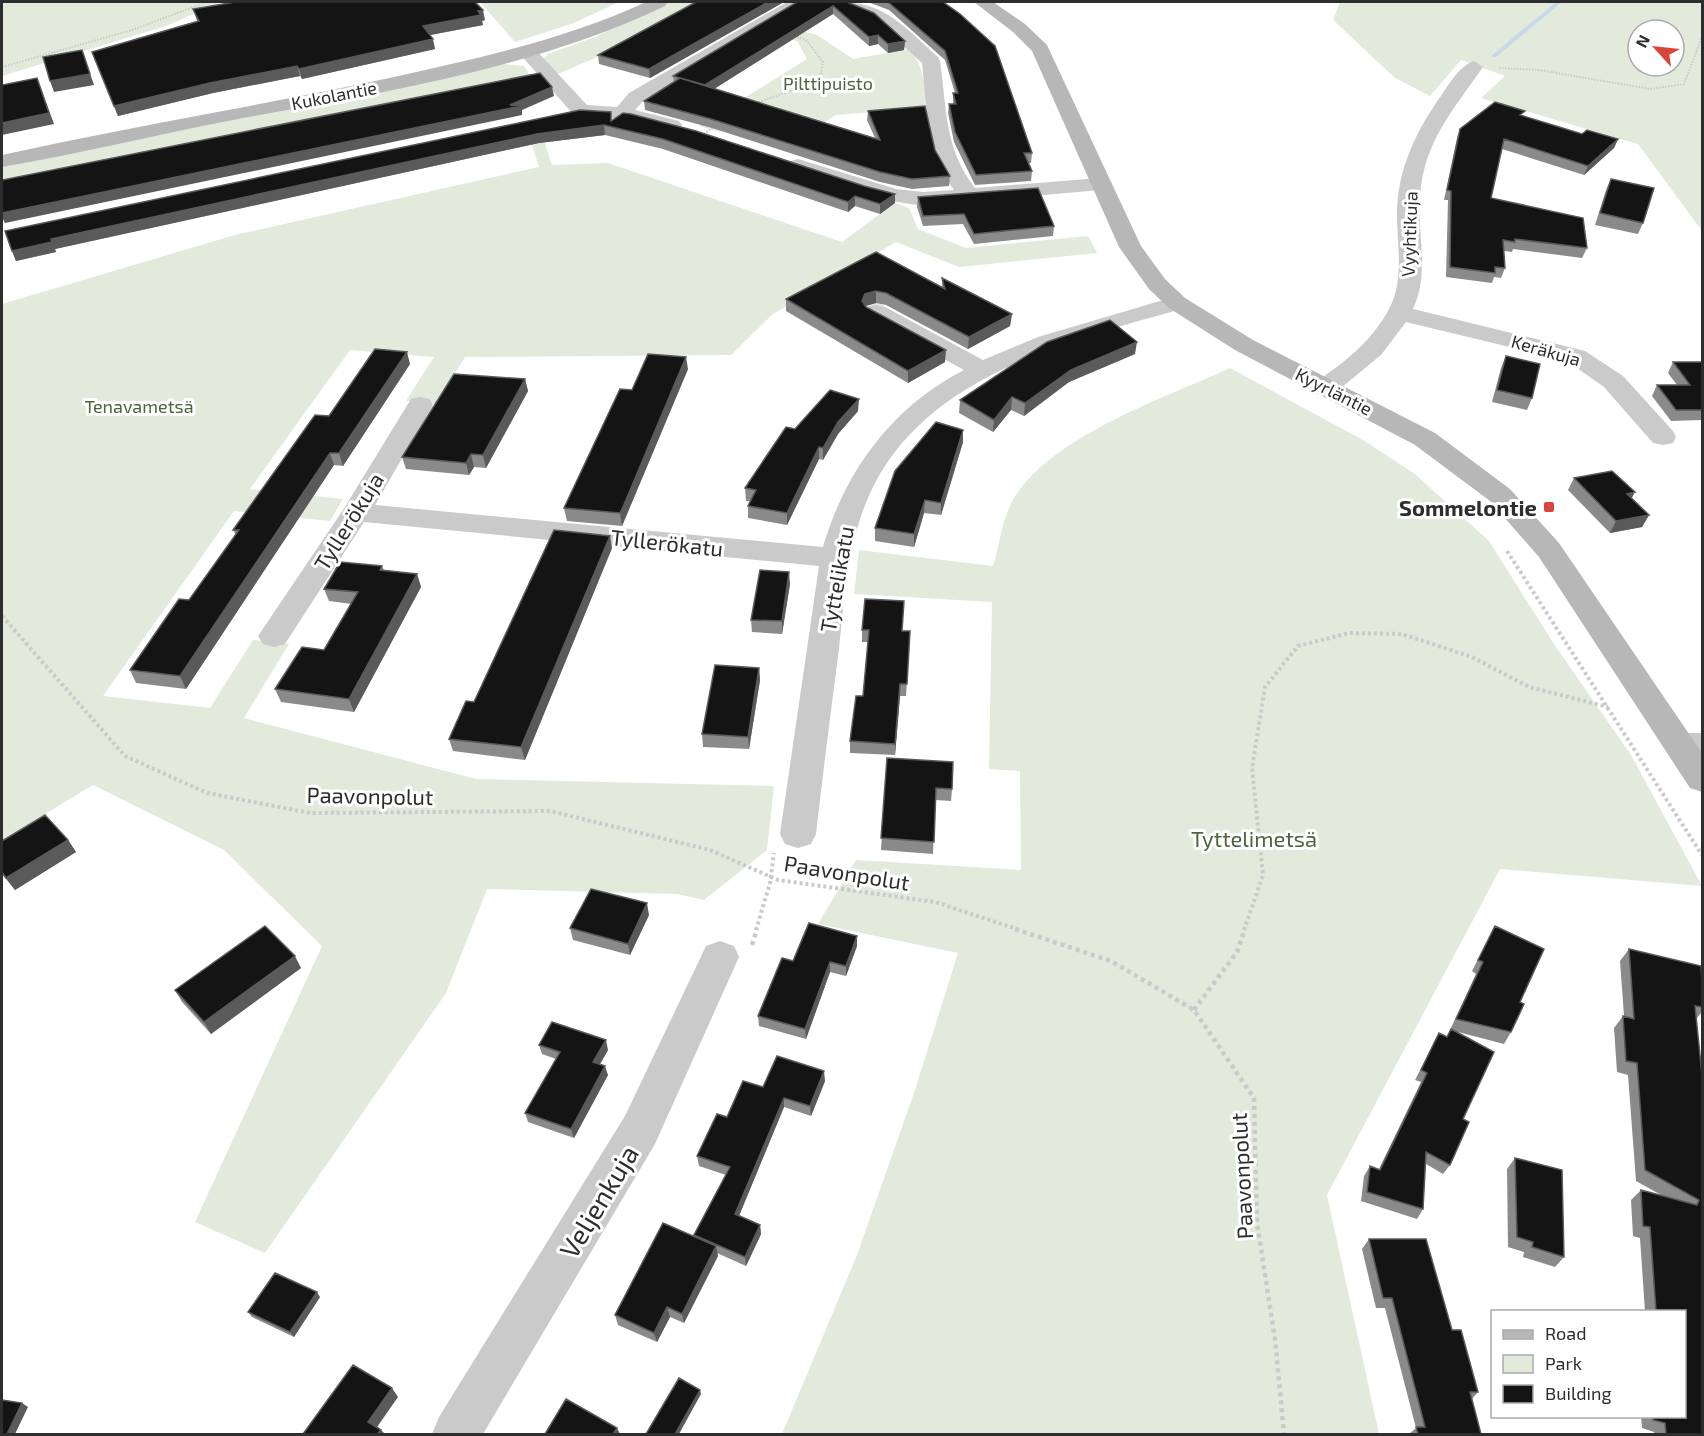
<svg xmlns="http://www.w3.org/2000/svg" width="1704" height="1436" font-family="'Exo 2',sans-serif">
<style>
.green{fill:#e1eadb;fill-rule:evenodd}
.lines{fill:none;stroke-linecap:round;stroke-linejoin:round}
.stream{fill:#c9d8e8;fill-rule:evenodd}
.path-far2{stroke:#cacaca;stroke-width:2;stroke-dasharray:1.5 1.5;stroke-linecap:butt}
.path-far1{stroke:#cacaca;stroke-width:4;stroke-dasharray:3 3;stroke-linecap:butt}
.path{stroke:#cacaca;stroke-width:4.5;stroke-dasharray:4 4;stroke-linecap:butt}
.street{fill:#cacaca;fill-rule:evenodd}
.secondary{fill:#b7b7b7;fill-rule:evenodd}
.wall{fill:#8a8a8a}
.shaded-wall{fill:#5a5a5a}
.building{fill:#141414;stroke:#5a5a5a;stroke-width:1.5}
.poi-dot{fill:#d9453a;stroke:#fff;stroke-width:2}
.labels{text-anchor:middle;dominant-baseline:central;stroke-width:6;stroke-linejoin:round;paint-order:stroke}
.far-park-label{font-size:18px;fill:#4b653e;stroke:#fff}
.far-street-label{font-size:18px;fill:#2d2d2d;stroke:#fff}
.poi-label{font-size:22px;font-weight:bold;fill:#2d2d2d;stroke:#fff;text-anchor:end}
.street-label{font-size:22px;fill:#2d2d2d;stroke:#fff}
.park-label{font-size:22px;fill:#4b653e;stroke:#fff}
.near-street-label{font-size:27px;fill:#2d2d2d;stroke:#fff}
</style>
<rect width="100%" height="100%" fill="#fff"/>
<path class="green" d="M2,2H221L166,26L2,76Z
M480,2H619L574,23L515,42Z
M668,2H701L602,55L560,73L556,74L543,59L548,54L595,37Z
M1340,2H1702V231L1638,144L1481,98L1505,76L1461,60L1430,96L1395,78L1333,20ZM1638,30H1674V66H1638Z
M775,24L817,35L853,59L909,49C925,67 925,86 925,108L836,115L823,123L764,105L720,132L699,126L807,59L797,41L762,32Z
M501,64L524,66L532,79L2,185V167Z
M539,126L552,165L608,163L842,242L895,203L909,208L918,229L966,248L1088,236L1097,253L959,267L896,242L835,278L884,306L863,317L815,290L773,314L731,355L465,357L436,404L406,401L434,357L350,350L250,489L343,499L330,521L234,511L103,696L210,708L253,640L289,644L244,718L476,779L774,786L767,850L704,900L677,894L487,889L446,993L265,1253L195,1222L322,946L224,850L93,785L2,840V304L235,235L539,167L527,129Z
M1230,368L1363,440L1415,474L1489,541L1554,644L1631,755L1702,886L1500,869L1327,1195L1379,1434H782L857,1255L914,1093L958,953L818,924L856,860L1021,870L1020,771L989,769L992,602L854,594L859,550L993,566C999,548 1001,526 1009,508C1039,440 1165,398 1230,368Z"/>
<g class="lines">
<path class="stream" d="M1556,2H1562L1496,57H1492V55Z"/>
<path class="path-far2" d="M2,67L132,30L207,2
M1499,68L1539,70L1650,89L1684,84L1702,37
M753,104L802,87L821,75L823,62L807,41L793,35
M704,134L715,126"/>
<path class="path-far1" d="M1507,551L1702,855
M2,616L125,756L207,793L310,813L550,811L710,850L778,880L935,902L1020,930
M756,930L770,883L774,853
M1244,930L1263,875L1252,768L1265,687L1298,646L1349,633L1402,634L1472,657L1529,687L1608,707"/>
<path class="path" d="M1015,929L1111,961L1194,1010L1254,1098L1257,1223L1275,1339L1284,1434
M752,945L757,929
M1194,1010L1237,952L1245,929"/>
<path class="street" d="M787,2H808L643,101L635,110L679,121L682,125L679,129L672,131L622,119L574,115L518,52L520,48H534L587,105L617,107L629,93Z
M841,2C886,2 906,29 938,57L940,61C947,109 944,148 975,188L1100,178L1108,179L1111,184L1108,189L1100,190L923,206L885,200L791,169L788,165L791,161L798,159L896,189L923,192L954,190C925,151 927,109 922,63L875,20L843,6Z
M1474,61L1483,67C1454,109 1424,141 1420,196C1417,234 1430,273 1413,309L1585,351L1623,376L1673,431L1676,437L1673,443L1663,445L1653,443L1604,387L1567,361L1406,322L1381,355L1336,392L1327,395L1318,392L1314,387C1321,377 1332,371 1342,363C1362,347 1380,328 1391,305C1404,276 1397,245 1397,215C1397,169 1417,129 1443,93C1450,82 1461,65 1474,61Z
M1177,296L1185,298L1189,303L1185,308C1074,339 931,373 874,485C848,536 845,594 839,649C831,710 823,772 816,834L811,844L798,848L785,844L780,834L819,566L364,522L285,644L274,647L263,644L258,636L343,510L411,399L420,397L429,399L433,405L375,505L823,547C845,471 892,407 964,370L867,317L864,312L867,307L876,305L885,307L983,360L1038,337Z
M1681,733H1702V757L1681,759L1669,755L1664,746L1669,737Z
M720,941L734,946L739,957L655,1144L483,1434H432L439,1417L625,1116L706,946Z"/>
<path class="secondary" d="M646,2H668L665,6C531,70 378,93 233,120C155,135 79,154 2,167V155C132,126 264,105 394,77C480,58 566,39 646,2Z
M974,2H993L1025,24L1047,45L1141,246L1165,279L1185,298L1253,340L1435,433L1510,489L1559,543L1702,753V792L1690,788L1539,557L1490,501L1415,445L1235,350L1169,308L1149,289L1119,247L1032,51L1013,32Z"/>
</g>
<path class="wall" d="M696,2H784L650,78L599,64L598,55Z
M797,2H847L905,41L904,50L888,53L878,44L869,46L833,14L714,89L875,138L867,120L868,111L935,150L950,176L949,186L912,189L880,182L712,128L645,110L644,101L674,82L673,76Z
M868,2H943L1032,153L1031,163H1028L1032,171L1031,181L975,185L954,142L948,113L949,104H953V93H955L945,60L889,10Z
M193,9L485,20L482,21L483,25L430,35L435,49L302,79L300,76L213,93L118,116L92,52L197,21Z
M1523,116L1582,134L1618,139L1614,148L1584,175L1502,149L1491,198L1587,248L1582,258L1513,249L1512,252L1504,251L1505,268L1501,278L1494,277L1492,283L1446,277L1448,200H1444L1457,138L1460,129Z
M612,121L895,203L880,214L855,206L848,212L663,149L605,135L539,143L55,249L56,252L16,261L12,251Z
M1611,179L1643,223L1638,234L1595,225L1606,190Z
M918,197L1054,226L1053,236L974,244L963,224L923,226L917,207Z
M876,252L942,287V278L1012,314L1010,326L968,349L886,305L876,303L865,306L945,362L908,383L786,311V299Z
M1135,354L1069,382L1024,416L1011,410L993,432L959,413L960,400Z
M1506,356L1532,398L1527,410L1492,402L1501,368Z
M1673,362H1702V420L1671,421L1652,396L1657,385H1677L1668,373Z
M410,364L343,466L334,465L186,689L136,683L130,670L189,600L236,535L233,530L329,416Z
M688,369L622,526L567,521L564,508L632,390Z
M525,379L528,391L486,468L474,467L469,475L406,469L402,457Z
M858,411L838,434L823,460L819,459L787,525L748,518V506L750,501H746L745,488Z
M963,430V442L941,515L924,513L914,547L875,541V528Z
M1574,478L1632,498L1649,515L1642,527L1610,533L1568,490Z
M612,548L525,760L453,751L449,739L474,702Z
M382,566L384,570L417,574L421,587L354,712L281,702L275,689L324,650L352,604L329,601L324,589Z
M790,584L782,634L752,632L751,620Z
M862,630L910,631L906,696H900L895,755L850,753V741L863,696L868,642H862Z
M759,668L760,680L749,749L703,747L702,734Z
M887,758L952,789L951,801L935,800L933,854L881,850Z
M68,840L76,852L15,890L2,874V841Z
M649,915L630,955L573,940L570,928Z
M1495,926L1520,1002L1511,1032L1504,1044L1458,1032L1463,1119L1450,1165L1443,1174L1426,1164L1423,1209L1417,1219L1361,1201L1364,1176L1370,1166L1379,1169L1421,1082L1415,1080L1439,1033L1447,1037L1450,1031V1030L1476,974L1472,971Z
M857,946L846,976L830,972L806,1039L759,1026L758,1016L793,961Z
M1629,949L1702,981V1012L1696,1019L1702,1434H1654V1432L1642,1428L1641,1416H1684V1311H1645L1640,1238L1633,1236L1631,1200L1641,1190L1663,1196L1636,1181L1628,1075L1617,1072L1614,1028L1623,1016H1624L1620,961Z
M301,968L211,1034L182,1002L175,990Z
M539,1045L608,1050L600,1064L608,1075L574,1138L528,1122L525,1113L556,1059L542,1054Z
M825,1081L811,1116L784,1107L739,1216L760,1225L761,1234L746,1266L717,1253L718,1256L684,1323L670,1317L657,1342L618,1325L615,1315L695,1237L694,1235L726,1175L699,1166L697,1156L763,1087Z
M1515,1158L1564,1257L1555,1267L1523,1257L1524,1252L1508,1247L1507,1169Z
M1369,1239L1452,1330L1478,1392L1472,1399L1481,1434H1409L1416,1428L1385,1308H1376L1362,1249Z
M320,1297L294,1337L252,1317L248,1312Z"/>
<path class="shaded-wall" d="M768,2H784L650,78L649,69Z
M833,6V14L706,94L705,85Z
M483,10L485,20L482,21L483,25L425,36L423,26Z
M878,35V44L869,46V37Z
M433,39L435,49L302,79L299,69Z
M905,41L904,50L888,53V44Z
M82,50L94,85L54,92L50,81Z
M297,66L300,76L213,93L118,116L114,106L210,83Z
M37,78L54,124L2,135V123Z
M552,87L554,96L522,110V115L5,223L2,217V213L510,105Z
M604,125L605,135L539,143L55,249L56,252L16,261L12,251L51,239L537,134Z
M1618,139L1614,148L1584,175L1588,166Z
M895,194V203L880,214V204Z
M855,196V206L848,212V202Z
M876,291V303L865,306L862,301L865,294Z
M1012,314L1010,326L968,349L969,337Z
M1137,342L1135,354L1069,382L1024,416L1025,403L1071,370Z
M946,350L945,362L908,383V371Z
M407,352L410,364L343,466L339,453Z
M686,357L688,369L622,526L620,513Z
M525,379L528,391L486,468L483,455Z
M1012,397L1011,410L993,432L994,420Z
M859,399L858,411L838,434L823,460V448L838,422Z
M963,430V442L941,515V503Z
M819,447V459L787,525V513Z
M330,453L334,465L186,689L180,676Z
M471,454L474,467L469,475L466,463Z
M1635,492L1628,505L1627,494Z
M925,500L924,513L914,547V534Z
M1649,515L1642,527L1610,533L1616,521Z
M610,536L612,548L525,760L521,747Z
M789,572L790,584L782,634V621Z
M417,574L421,587L354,712L349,699Z
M759,668L760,680L749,749L748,737Z
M900,684V696L895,755V744Z
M68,840L76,852L15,890L6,878Z
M647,903L649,915L630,955L628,944Z
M857,936V946L846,976V966Z
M295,956L301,968L211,1034L204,1022Z
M830,962V972L806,1039L805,1029Z
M606,1040L608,1050L596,1071L593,1062Z
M605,1066L608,1075L574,1138L571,1129Z
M824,1071L825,1081L811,1116L810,1106Z
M784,1098V1107L736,1223L735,1214Z
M760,1225L761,1234L746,1266L745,1257Z
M716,1246L718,1256L684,1323L682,1314Z
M317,1292L320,1297L294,1337L290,1332Z
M667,1307L670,1317L657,1342L654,1333Z
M392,1388L398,1397L375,1430L368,1422Z
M700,1390L701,1394L679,1434H675Z
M22,1403L28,1407L15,1434H7Z
M617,1428L620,1434H613Z
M381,1430L385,1434H377Z"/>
<path class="building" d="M235,2H475L483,10L478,11L481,15L423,26L433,39L299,69L297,66L210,83L114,106L92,52L199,21L193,9Z
M696,2H768L649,69L598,55Z
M797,2H847L874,13L905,41L888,44L878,35L869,37L833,6L705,85L673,76Z
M888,2H943L960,14L995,46L1032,153H1024L1032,171L976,175L955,132L949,104H956L953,93H958L945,51Z
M82,50L90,74L50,81L43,57Z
M540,73L552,87L510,105L521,106L2,213V180Z
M37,78L49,113L2,123V85Z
M680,78L880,140L868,111L925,106L935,150L950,176L912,179L880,172L711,119L644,101Z
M1495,102L1525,111L1520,115L1582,134L1587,130L1618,139L1588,166L1504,139L1491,198L1583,218L1587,248L1515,239V242L1503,240L1505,268L1495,267V273L1450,267L1451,191L1447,190L1460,129Z
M580,110L611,112V121L623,113L631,114L696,131L864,186L895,194L880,204L855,196L848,202L663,139L604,125L537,134L51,239L52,242L12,251L5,231Z
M1611,179L1654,188L1643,223L1600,213Z
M1038,188L1054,226L974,234L964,214L923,216L918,197Z
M876,252L945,289L942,278L1012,314L969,337L886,293L876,291L865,294L862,301L866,307L946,350L908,371L786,299Z
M1110,320L1137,342L1071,370L1025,403L1012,397L994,420L960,400L1047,342Z
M375,349L407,352L339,453H330L180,676L130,670L179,599L189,600L239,530H233L315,415L329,416Z
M648,354L686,357L623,507L620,513L564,508L620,389L632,390Z
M1506,356L1540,364L1532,398L1497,390Z
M1673,362H1702V410H1676L1657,385H1690Z
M454,374L525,379L483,455L471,454L466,463L402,457Z
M830,390L859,399L838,422L823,448L819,447L787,513L748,506L756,490L745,488L786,427L795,429Z
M936,422L963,430L941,503L925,500L914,534L875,528L895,471Z
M1612,471L1635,492L1627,494L1649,515L1616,521L1574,478Z
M554,530L610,536L521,747L449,739L466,701L474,702Z
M340,562L382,566L380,570L417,574L349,699L275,689L302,647L324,650L358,592L324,589Z
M760,570L789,572L782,621L751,620Z
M865,599L904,601L902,631H910L907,684H900L895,744L850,741L856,696H863L869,630H862Z
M715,665L759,668L748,737L702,734Z
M887,758L953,762L952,789L936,788L934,842L881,838Z
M45,815L68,840L6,878L2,872V841Z
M591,889L647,903L628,944L570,928Z
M809,923L857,936L846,966L830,962L805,1029L758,1016L782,958L793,961Z
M265,926L295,956L204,1022L175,990Z
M1495,926L1544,949L1520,1002L1524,1004L1511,1032L1456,1019L1483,962L1478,960Z
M1629,949L1701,966L1702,981V1007L1695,1006L1702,1075V1434H1666L1665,1423L1653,1420V1416H1684V1311H1656L1650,1227L1643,1226L1641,1190L1697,1205L1699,1200L1645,1170L1637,1063L1626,1061L1623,1016L1634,1019Z
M552,1022L606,1040L593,1062L605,1066L571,1129L525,1113L560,1052L539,1045Z
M1451,1029L1494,1052L1463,1119L1469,1122L1450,1165L1426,1152L1423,1209L1367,1192L1370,1166L1380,1170L1427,1073L1421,1070L1439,1033L1447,1037Z
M777,1056L824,1071L810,1106L784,1098L735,1214L760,1225L745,1257L694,1235L730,1167L697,1156L717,1114L727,1117L743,1081L763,1087Z
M1515,1158L1562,1170L1564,1257L1532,1247L1533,1242L1517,1237Z
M663,1223L716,1246L682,1314L667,1307L654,1333L615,1315Z
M1369,1239H1426L1452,1330H1461L1478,1392H1470L1481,1434H1418L1416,1427H1425L1392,1298H1383Z
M275,1273L317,1292L290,1332L248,1312Z
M353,1365L392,1388L368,1422L381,1430L377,1434H303Z
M679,1378L700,1390L675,1434H646Z
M566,1399L617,1428L613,1434H545Z
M2,1400L22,1403L7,1434H2Z"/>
<rect class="poi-dot" x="1543" y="501" width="12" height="12" rx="3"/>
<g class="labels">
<g class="far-park-label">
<text x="828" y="83">Pilttipuisto</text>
<text x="139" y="406">Tenavametsä</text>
</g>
<g class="far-street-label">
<text transform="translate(334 95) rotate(-11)">Kukolantie</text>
<text transform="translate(1409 234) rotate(-88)">Vyyhtikuja</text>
<text transform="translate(1546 350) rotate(16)">Keräkuja</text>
<text transform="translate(1334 391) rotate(27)">Kyyrläntie</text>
</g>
<g class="poi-label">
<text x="1537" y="507">Sommelontie</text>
</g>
<g class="street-label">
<text transform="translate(348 521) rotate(-58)">Tyllerökuja</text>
<text transform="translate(667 542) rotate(6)">Tyllerökatu</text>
<text transform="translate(836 579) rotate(-80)">Tyttelikatu</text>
<text transform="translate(370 795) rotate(1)">Paavonpolut</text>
<text transform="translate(847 872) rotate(9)">Paavonpolut</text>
<text transform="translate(1241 1176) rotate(-93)">Paavonpolut</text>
</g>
<g class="park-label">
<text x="1254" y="838">Tyttelimetsä</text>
</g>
<g class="near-street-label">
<text transform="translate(598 1201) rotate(-59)">Veljenkuja</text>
</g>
</g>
<rect width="1704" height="1436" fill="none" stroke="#2d2d2d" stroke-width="6"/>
<rect x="1491" y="1310" width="195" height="108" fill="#ffffff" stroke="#ababab" stroke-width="1.5"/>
<rect x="1503" y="1330" width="30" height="9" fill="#b7b7b7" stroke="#ababab" stroke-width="1.5"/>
<text x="1545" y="1340" font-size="18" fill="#2d2d2d">Road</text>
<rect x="1503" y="1355" width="30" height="18" fill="#e1eadb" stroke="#ababab" stroke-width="1.5"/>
<text x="1545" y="1370" font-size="18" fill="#2d2d2d">Park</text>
<rect x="1503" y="1385" width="30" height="18" fill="#141414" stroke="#ababab" stroke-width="1.5"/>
<text x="1545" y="1400" font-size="18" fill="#2d2d2d">Building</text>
<g transform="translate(1656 48) rotate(297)"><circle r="28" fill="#ffffff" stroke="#ababab" stroke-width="1.5"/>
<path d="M0-4.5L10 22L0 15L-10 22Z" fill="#d9453a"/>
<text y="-9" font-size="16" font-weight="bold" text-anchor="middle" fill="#2d2d2d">N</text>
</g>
</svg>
